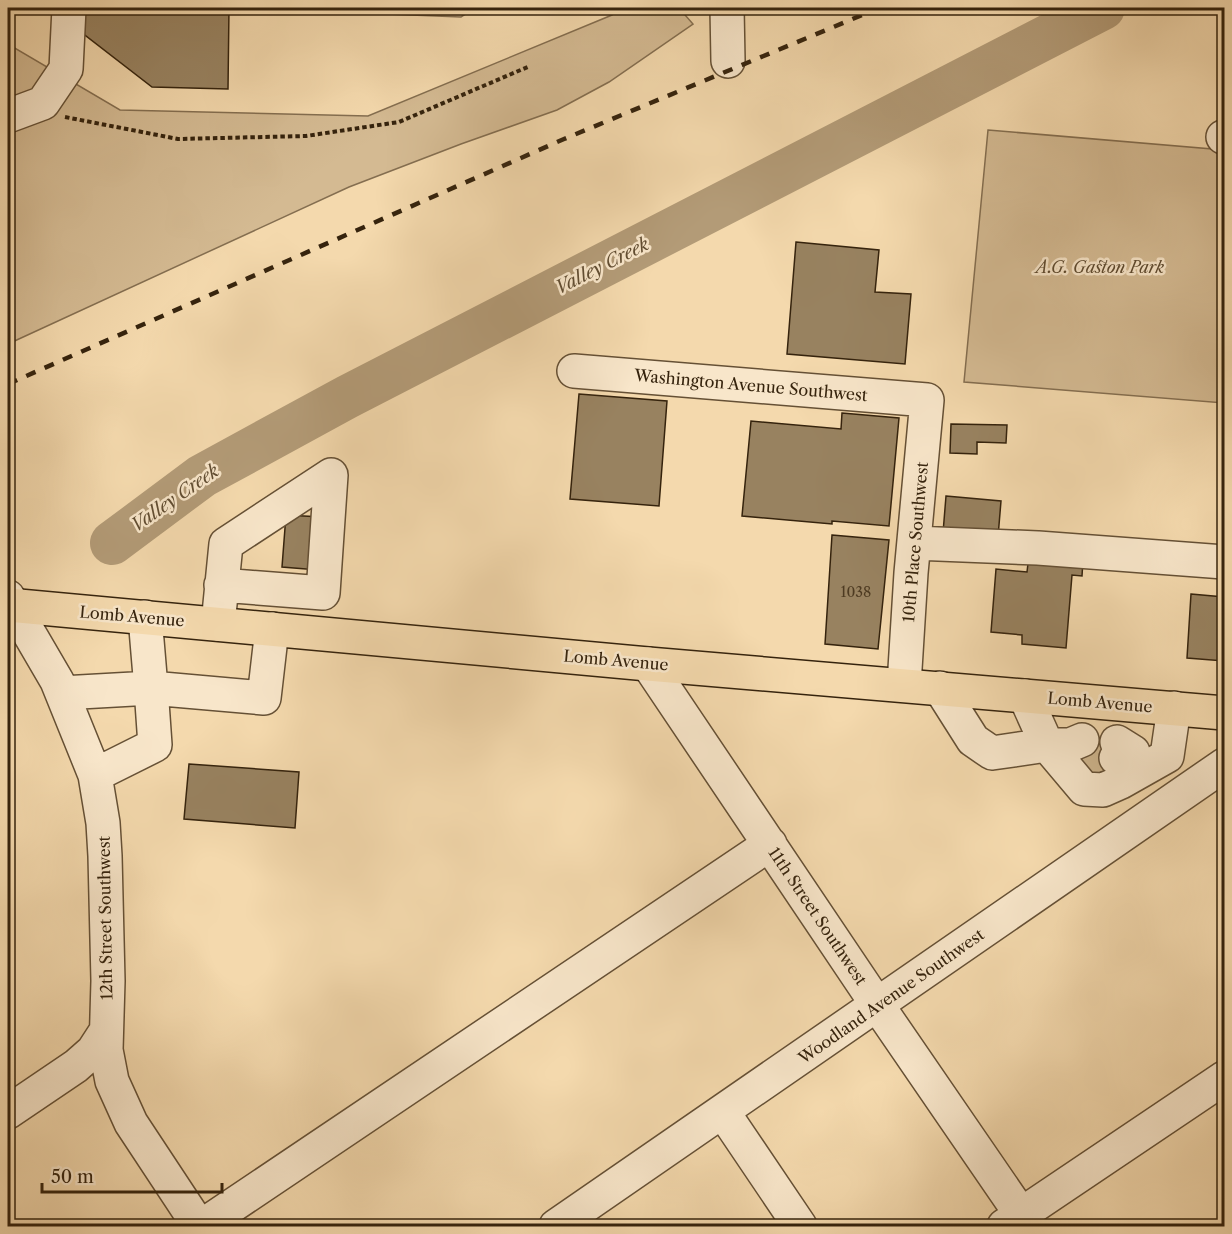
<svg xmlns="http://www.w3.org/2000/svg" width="1232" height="1234" font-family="'Libre Caslon Text',serif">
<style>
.green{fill:#d4ba92;stroke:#846e50;stroke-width:1.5}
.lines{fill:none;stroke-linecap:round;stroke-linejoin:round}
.river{stroke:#b39b77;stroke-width:44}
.building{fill:#988260;stroke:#35230d;stroke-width:1.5}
.minor-tunnel{stroke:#ceb58d;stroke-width:33;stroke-dasharray:33 16;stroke-linecap:butt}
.minor-casing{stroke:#655035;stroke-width:36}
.major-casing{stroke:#35230d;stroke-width:36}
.path{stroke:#35230d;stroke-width:4;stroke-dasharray:4.5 3;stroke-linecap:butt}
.minor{stroke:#f8e6ca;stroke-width:33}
.major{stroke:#f4d9ad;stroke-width:33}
.rail{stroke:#35230d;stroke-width:4.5;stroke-dasharray:10 10;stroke-linecap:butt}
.labels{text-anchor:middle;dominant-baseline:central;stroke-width:5;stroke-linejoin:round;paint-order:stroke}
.number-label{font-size:14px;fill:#4e3b22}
.park-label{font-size:16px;font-style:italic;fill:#5d492e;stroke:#f8e6ca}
.street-label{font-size:16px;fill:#35230d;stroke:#f8e6ca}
.water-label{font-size:18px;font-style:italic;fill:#614d32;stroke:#f8e6ca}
</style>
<rect width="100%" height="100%" fill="#f4d9ad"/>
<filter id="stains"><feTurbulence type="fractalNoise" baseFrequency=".00333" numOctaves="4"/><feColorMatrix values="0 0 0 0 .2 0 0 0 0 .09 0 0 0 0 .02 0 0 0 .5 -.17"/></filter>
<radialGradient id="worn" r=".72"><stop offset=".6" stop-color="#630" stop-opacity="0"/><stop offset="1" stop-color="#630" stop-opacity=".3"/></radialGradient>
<path class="green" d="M234,8H475L461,17Z
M620,8H679L693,24L609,82L557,110L461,144L349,187L8,344V44L120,110L368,116L612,15Z
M988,130L1224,150V403L964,382Z"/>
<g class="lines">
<path class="river" d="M112,543L202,476L347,397L1103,8"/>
</g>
<path class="building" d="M80,8H229L228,89L152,87L81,32Z
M796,242L879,250L875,292L911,294L905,364L787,354Z
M579,394L667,401L659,506L570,499Z
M842,413L899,418L889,526L832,521V524L742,516L751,421L841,429Z
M951,424L1007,425L1006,443L977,442V454L950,453Z
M946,496L1001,501L998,537L943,533Z
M286,515L321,517L318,570L282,567Z
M832,535L889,540L878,649L825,644Z
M1029,555L1083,560L1082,576L1072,575L1066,648L1022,644V635L991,632L996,569L1027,572Z
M1191,594L1224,597V661L1187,658Z
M189,764L299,772L295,828L184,819Z"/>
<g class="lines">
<path class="minor-tunnel" d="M1081,756L1116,758"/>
<defs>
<path id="minor" d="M727,8L728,61
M8,116L43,103L66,69L69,8
M1223,137H1224
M574,371L927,400L911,573L904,685
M914,543L1038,548L1224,562
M8,597L57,681L95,775L103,823L105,856L108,981L106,1050L112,1081L131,1123L199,1226
M218,624L226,544L331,475L323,593L221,585
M648,664L878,1006L1029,1226
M940,688L973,740L992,753L1047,745L1025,696
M62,693L151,688L145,617
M1047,745L1084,789L1103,790L1121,782L1167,756L1174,708
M1047,745H1070L1082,740
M1116,758L1133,752L1117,742
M95,775L155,745L151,688L264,698L272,629
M8,1112L76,1066L93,1051L106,1031
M723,1112L800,1226
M202,1226L770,844
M556,1226L1224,765
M1004,1226L1224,1078"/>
<path id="major" d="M8,605L648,664L1224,713"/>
</defs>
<use href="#minor" class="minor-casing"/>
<use href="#major" class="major-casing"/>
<path class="path" d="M65,117L178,139L306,136L399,122L530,66"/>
<use href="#minor" class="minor"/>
<use href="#major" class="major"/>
<path class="rail" d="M8,384L564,139L879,8"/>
</g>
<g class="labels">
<g class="number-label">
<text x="856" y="592">1038</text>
</g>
<g class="park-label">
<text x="1100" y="267">A.G. Gaston Park</text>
</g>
<g class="street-label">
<text transform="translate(751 385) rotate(5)">Washington Avenue Southwest</text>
<text transform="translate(915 542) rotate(-85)">10th Place Southwest</text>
<text transform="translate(132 616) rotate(5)">Lomb Avenue</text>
<text transform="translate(616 660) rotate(5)">Lomb Avenue</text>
<text transform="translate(1100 702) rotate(5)">Lomb Avenue</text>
<text transform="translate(818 916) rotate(56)">11th Street Southwest</text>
<text transform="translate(105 918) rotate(-91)">12th Street Southwest</text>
<text transform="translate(891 996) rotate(-35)">Woodland Avenue Southwest</text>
</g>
<g class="water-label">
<text transform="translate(602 266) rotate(-27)">Valley Creek</text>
<text transform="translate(175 498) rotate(-35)">Valley Creek</text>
</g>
</g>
<rect width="1232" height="1234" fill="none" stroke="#f4d9ad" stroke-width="30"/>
<rect x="9" y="9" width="1214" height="1216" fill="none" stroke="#35230d" stroke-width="3"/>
<rect x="15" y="15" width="1202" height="1204" fill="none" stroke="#35230d" stroke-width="1.5"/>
<path d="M42 1183v9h180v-9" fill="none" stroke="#35230d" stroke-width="3"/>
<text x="51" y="1183" font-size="18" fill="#35230d" stroke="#f8e6ca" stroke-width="4.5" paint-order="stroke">50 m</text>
<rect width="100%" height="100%" filter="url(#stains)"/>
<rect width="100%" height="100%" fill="url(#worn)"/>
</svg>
